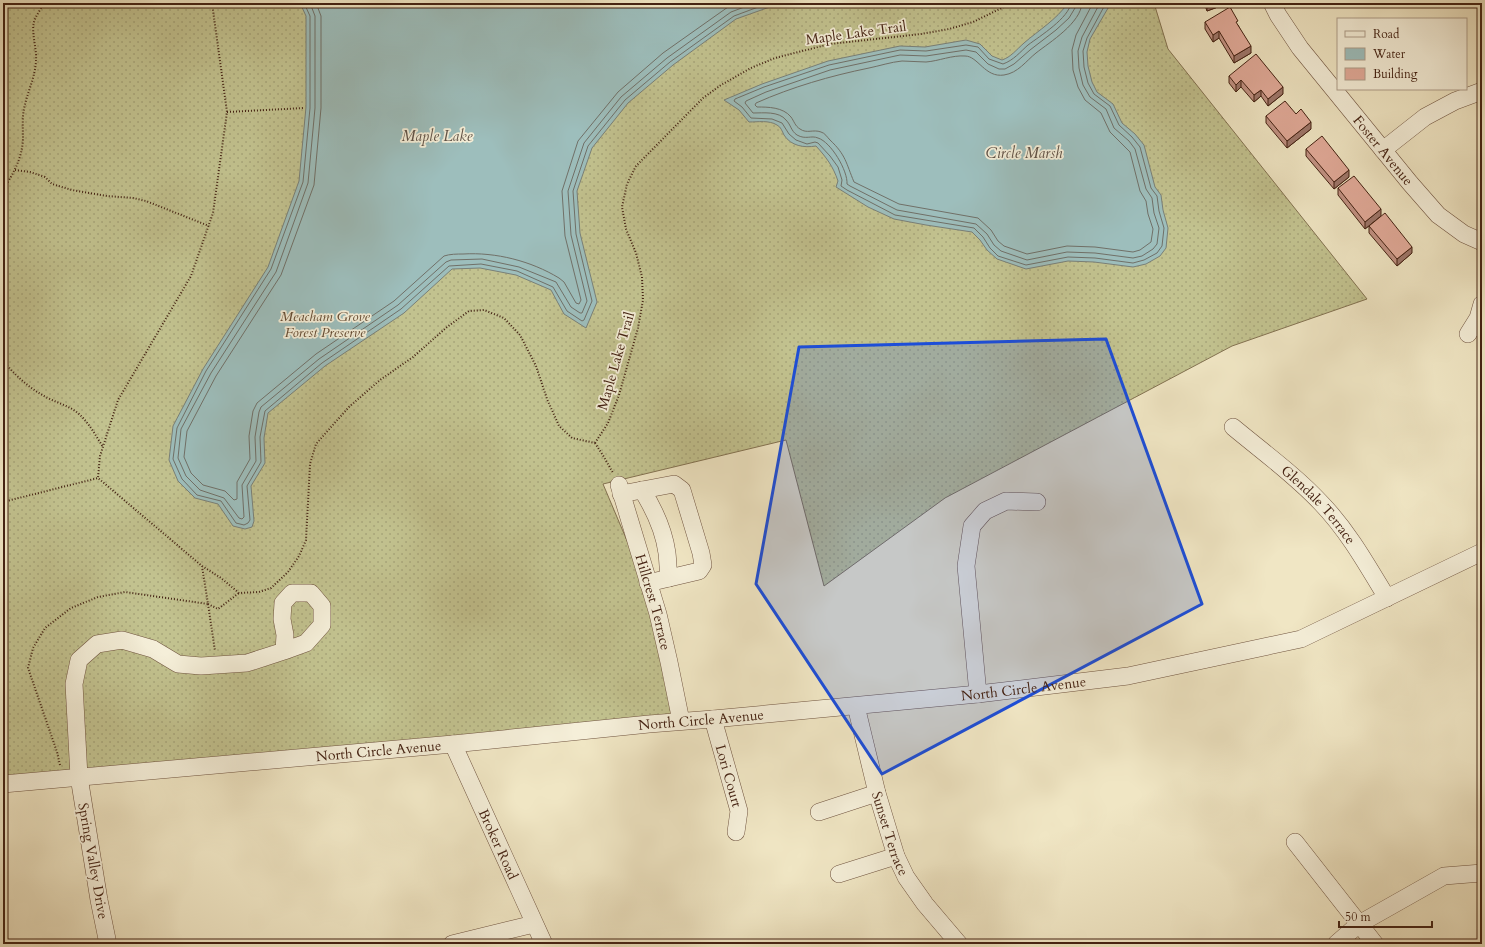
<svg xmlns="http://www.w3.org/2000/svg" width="1485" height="947" font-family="Cardo,serif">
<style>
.grass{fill:url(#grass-dots);stroke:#837251}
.water{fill:#9dbebc;stroke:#798078}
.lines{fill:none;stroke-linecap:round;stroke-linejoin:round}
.shore{stroke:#707068;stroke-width:1}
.minor-casing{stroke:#6f533f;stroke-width:18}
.path{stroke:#442213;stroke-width:2;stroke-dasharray:1 2;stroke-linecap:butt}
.minor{stroke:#f5efd9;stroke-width:17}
.wall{fill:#c29284;stroke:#442213}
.shaded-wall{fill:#9e776b;stroke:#442213}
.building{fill:#e1aa99;stroke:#442213}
.marked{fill:#1d4ed8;fill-opacity:0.2;stroke:#1d4ed8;stroke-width:3;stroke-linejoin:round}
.labels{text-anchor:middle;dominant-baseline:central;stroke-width:3.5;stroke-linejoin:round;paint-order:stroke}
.street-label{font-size:14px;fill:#442213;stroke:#f5efd9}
.park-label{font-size:14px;font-style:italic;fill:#644a32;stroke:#f5efd9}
.water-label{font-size:15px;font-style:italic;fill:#5f5146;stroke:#f5efd9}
</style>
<defs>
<pattern id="grass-dots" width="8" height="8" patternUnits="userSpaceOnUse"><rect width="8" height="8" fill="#c2c28f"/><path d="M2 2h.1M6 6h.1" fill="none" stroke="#a8a67a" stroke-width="1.8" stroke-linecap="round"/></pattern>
</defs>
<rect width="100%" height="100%" fill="#f0e6c4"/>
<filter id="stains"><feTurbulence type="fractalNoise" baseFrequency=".005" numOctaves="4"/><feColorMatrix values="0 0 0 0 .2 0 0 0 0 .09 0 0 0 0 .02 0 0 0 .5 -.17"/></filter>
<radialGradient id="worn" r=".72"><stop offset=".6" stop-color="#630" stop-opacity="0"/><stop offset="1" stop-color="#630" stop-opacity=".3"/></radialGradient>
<path class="grass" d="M3,3H1154L1168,49L1367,299L1232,346L945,498L824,586L786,440L603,484L658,614L681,721L3,784Z"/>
<path class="water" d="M300,3H781L736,19L673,65L628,103L592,148L577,191L580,233L597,302L586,328L564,314L551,290L516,275L480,268L452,269L404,313L325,366L268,413L264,438L265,463L251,486L254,521L252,527L245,529L233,526L218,504L195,498L178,481L169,460L173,426L203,369L268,267L299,181L306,107V16Z
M1068,3H1111L1090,39L1087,52L1088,66L1092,82L1097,92L1113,104L1122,123L1135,134L1144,145L1155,187L1161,195L1163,210L1168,228L1166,248L1160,256L1146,264L1133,267L1094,262L1068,261L1026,269L997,259L987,250L980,240L972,232L926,225L894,219L868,207L836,187L838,181C833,166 826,157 816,146C804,148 791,146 784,135C782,131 781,127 777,125C769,120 758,122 749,122L739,110L724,100L762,84L828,61L900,46L925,47L966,40L980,44L992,56L1002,60C1011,57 1016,50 1024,43C1039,30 1056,20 1068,3Z"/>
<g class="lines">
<path class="shore" d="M304,3L310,16V108L303,182L271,269L206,371L177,428L173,459L182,479L197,495L221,501L236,523L244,525L248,523L250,520L247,486L261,462L260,437L265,411L322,363L401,309L449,266L481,264L517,271L553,287L567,311L582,321L584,320L592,301L576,234L573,191L588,146L625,100L670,62L734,16L769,3
M310,3L315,16V108L308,183L276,272L211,373L181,429L178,458L186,476L200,490L224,498L239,518L242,519L244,517L242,485L256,461L255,437L259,412L261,407L319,359L398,305L446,262L451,260L482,259L519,267L556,282L571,307L580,313H582L587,301L571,235L568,191L584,143L621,97L667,58L731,12L755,3
M316,3L321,16V108L314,185L281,275L216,376L187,431L184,457L191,473L203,485L225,491L234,500L237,499V482L250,459L249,436L253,411L257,403L316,354L394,301L444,256C450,254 457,254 463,254C496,252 531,261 559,278L564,282L576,303L579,304L581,300L565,236L562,191L578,141L618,92L663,53L728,7L737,3
M1071,3C1069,18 1040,36 1028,45C1020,52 1014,60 1003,64L989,59L978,47L966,45L926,51L900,50L829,65L764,87L735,99L734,101L742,107L751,118L772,119L782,123L789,134L796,140L807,144L815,142L818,143L830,156L838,167L842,180L841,186L847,190L895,215L974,228L983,237L990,248L998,256L1026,265L1068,257L1095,258L1133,263L1144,260L1157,253L1162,246L1164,228L1159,211L1157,196L1151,188L1140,147L1132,137L1119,125L1110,106L1094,94L1088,83L1084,67L1083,51L1087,38L1106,3
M1076,3L1075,8L1069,18L1056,30L1030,50L1014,64L1005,69H999L988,64L976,52L966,50L926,56L900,55L830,70L766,92L746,101L745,103L753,113C763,113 779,111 786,120C791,125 791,131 797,135C806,140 811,135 818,138C831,142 848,171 847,184L850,186L897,210L976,224L987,234L994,245L1001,251L1027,260L1067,252L1095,253L1133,258L1142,256L1153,249L1157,244L1159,228L1154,213L1152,198L1146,189L1135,149L1129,141L1114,128L1106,109L1090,97L1083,85L1079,68L1078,51L1082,37L1100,3
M1082,3C1081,23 1050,42 1036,53C1026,61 1018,73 1004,75C985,78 978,56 965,56C952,55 939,61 926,62C918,62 910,61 902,61C891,62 879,66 869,68C830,76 792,87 756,103L755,105L757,107C768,107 783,107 791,117C794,121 795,126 800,129C807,134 813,129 821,132C825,133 827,137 830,140C846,155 846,163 854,182L899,204L978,218L991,230L998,241L1004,246L1027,254L1067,246L1095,247L1133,252L1140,250L1151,242L1153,229L1148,214L1146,201L1140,191L1130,152L1110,132L1101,113L1085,100L1078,87L1073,70L1072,50L1076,35L1093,3"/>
<defs>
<g id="minor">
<path id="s1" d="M1272,3L1278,15L1300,48L1410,183L1438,215L1464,234L1482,242"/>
<path d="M1383,150L1425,117L1455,101L1482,91"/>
<path d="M1468,334L1478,318L1482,304"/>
<path id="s2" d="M1233,427C1263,452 1295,475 1321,503C1348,531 1367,565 1387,598"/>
<path id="s3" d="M619,485L658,614L669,662L681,721"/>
<path d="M642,490C654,509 664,531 667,553C668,562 668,570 669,578"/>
<path d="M621,494L674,484L682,490L701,553L703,565L699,571L648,583"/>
<path d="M978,694L966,566L972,526L985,511L1006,501L1037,502"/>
<path id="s4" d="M856,706L877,793L896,856L906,877L925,904L959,944"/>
<path id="s5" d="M713,719L739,811L736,832"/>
<path id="s6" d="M453,744L544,944"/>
<path id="s7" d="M3,784L453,744L649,724L713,719L978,694L1128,676L1301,639L1482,552"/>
<path d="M819,812L877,793"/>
<path d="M1295,842L1375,944"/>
<path d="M839,874L896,856"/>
<path d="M108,944L99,900L79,777L74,684L79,660L97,644L122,640L153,649L178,664L201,666L247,663L284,651L306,643L322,625V606L311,593H292L283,603L282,619L285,635L284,651"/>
<path d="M452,944L534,924"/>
<path d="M1336,944L1359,924L1444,876L1482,873"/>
</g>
</defs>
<use href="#minor" class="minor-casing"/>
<path class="path" d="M227,112L304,108
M15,170L30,172L45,177L52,184L72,190L107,196L133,198L146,201L209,226
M3,190C13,174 22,159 23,139C23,129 22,119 24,109C27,93 35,78 36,61C37,49 31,32 34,22C36,15 41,9 44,3
M3,361C17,377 32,391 52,400C61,404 71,407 79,414C89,423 96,436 103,447
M595,443L608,423L619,395L638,328L643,300L642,277L636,253L626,229L622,207L627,184L636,166L703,98L721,85L751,68L775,58L830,44L921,34L949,29L973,22L1012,3
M595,443L604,457L613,473
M3,502L98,478
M202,566L221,578L239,593L259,592L271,588L288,572L299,556L306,540L310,464L316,444L349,407L380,380L413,357L447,327L469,311L484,310L504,318L520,335L536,366L547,399L559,426L572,438L595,443
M208,604L215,651
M208,604L218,609L239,593
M60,765L57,752L28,668L33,648L45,628L71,608L98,597L125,592L208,604L202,566L98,478L100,456L118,400L191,276L213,213L227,112L212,3"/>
<use href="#minor" class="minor"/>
</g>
<path class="wall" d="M1204,3H1226V4L1207,11Z
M1205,22L1238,25L1251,53L1234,63L1219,38L1213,42L1205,29Z
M1229,76L1283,94L1268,106L1261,96L1254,102L1241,87L1236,92L1229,83Z
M1296,114L1311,129L1287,148L1266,123V116Z
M1306,149L1349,177L1334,189L1306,156Z
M1338,188L1381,216L1365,229L1338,195Z
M1369,226L1412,253L1397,266L1369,233Z"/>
<path class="shaded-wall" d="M1211,3H1226V4L1207,11V4Z
M1219,31V38L1213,42V35Z
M1251,46V53L1234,63V56Z
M1241,80V87L1236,92V85Z
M1283,87V94L1268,106V99Z
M1261,90V96L1254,102V95Z
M1311,122V129L1287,148V141Z
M1349,170V177L1334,189V182Z
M1381,209V216L1365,229V222Z
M1412,247V253L1397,266V259Z"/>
<path class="building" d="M1230,7L1238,21L1236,22L1251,46L1234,56L1219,31L1213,35L1205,22Z
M1256,54L1283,87L1268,99L1261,90L1254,95L1241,80L1236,85L1229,76Z
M1285,101L1296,114L1301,109L1311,122L1287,141L1266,116Z
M1322,136L1349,170L1334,182L1306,149Z
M1354,176L1381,209L1365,222L1338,188Z
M1385,213L1412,247L1397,259L1369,226Z"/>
<path class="marked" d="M1106,339L1202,604L882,774L756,584L799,347Z"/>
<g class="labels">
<g class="street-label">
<text transform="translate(856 33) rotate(-8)">Maple Lake Trail</text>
<text stroke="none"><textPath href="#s1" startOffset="185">Foster Avenue</textPath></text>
<text transform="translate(616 361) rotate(-74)">Maple Lake Trail</text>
<text stroke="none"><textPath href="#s2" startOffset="116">Glendale Terrace</textPath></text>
<text stroke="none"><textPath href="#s3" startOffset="122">Hillcrest Terrace</textPath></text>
<text stroke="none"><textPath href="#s7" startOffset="1025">North Circle Avenue</textPath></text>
<text stroke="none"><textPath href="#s7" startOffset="701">North Circle Avenue</textPath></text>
<text stroke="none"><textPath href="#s7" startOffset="377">North Circle Avenue</textPath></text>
<text stroke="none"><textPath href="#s5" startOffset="59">Lori Court</textPath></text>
<text stroke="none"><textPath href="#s4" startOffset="132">Sunset Terrace</textPath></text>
<text stroke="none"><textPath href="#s6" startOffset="110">Broker Road</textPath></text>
<text transform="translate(93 861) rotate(80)">Spring Valley Drive</text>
</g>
<g class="park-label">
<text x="325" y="316">Meacham Grove<tspan x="325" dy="16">Forest Preserve</tspan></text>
</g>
<g class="water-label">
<text x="437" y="136">Maple Lake</text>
<text x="1024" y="153">Circle Marsh</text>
</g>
</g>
<rect width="1485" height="947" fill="none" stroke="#f0e6c4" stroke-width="16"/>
<rect x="4" y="4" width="1477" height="939" fill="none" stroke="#442213" stroke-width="2"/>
<rect x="8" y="8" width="1469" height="931" fill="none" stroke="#442213"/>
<rect x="1337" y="18" width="130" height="72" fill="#f5efd9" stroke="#ae9d8a"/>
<rect x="1345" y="31" width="20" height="6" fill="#f5efd9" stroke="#ae9d8a"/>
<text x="1373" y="38" font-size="12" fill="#442213">Road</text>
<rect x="1345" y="48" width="20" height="12" fill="#9dbebc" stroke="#ae9d8a"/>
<text x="1373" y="58" font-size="12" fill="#442213">Water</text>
<rect x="1345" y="68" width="20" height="12" fill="#e1aa99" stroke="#ae9d8a"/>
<text x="1373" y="78" font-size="12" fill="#442213">Building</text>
<path d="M1339 921v6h93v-6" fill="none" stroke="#442213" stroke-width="2"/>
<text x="1345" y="921" font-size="12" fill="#442213" stroke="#f5efd9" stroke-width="3" paint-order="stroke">50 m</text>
<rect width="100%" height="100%" filter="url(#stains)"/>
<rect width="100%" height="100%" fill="url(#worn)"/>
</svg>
